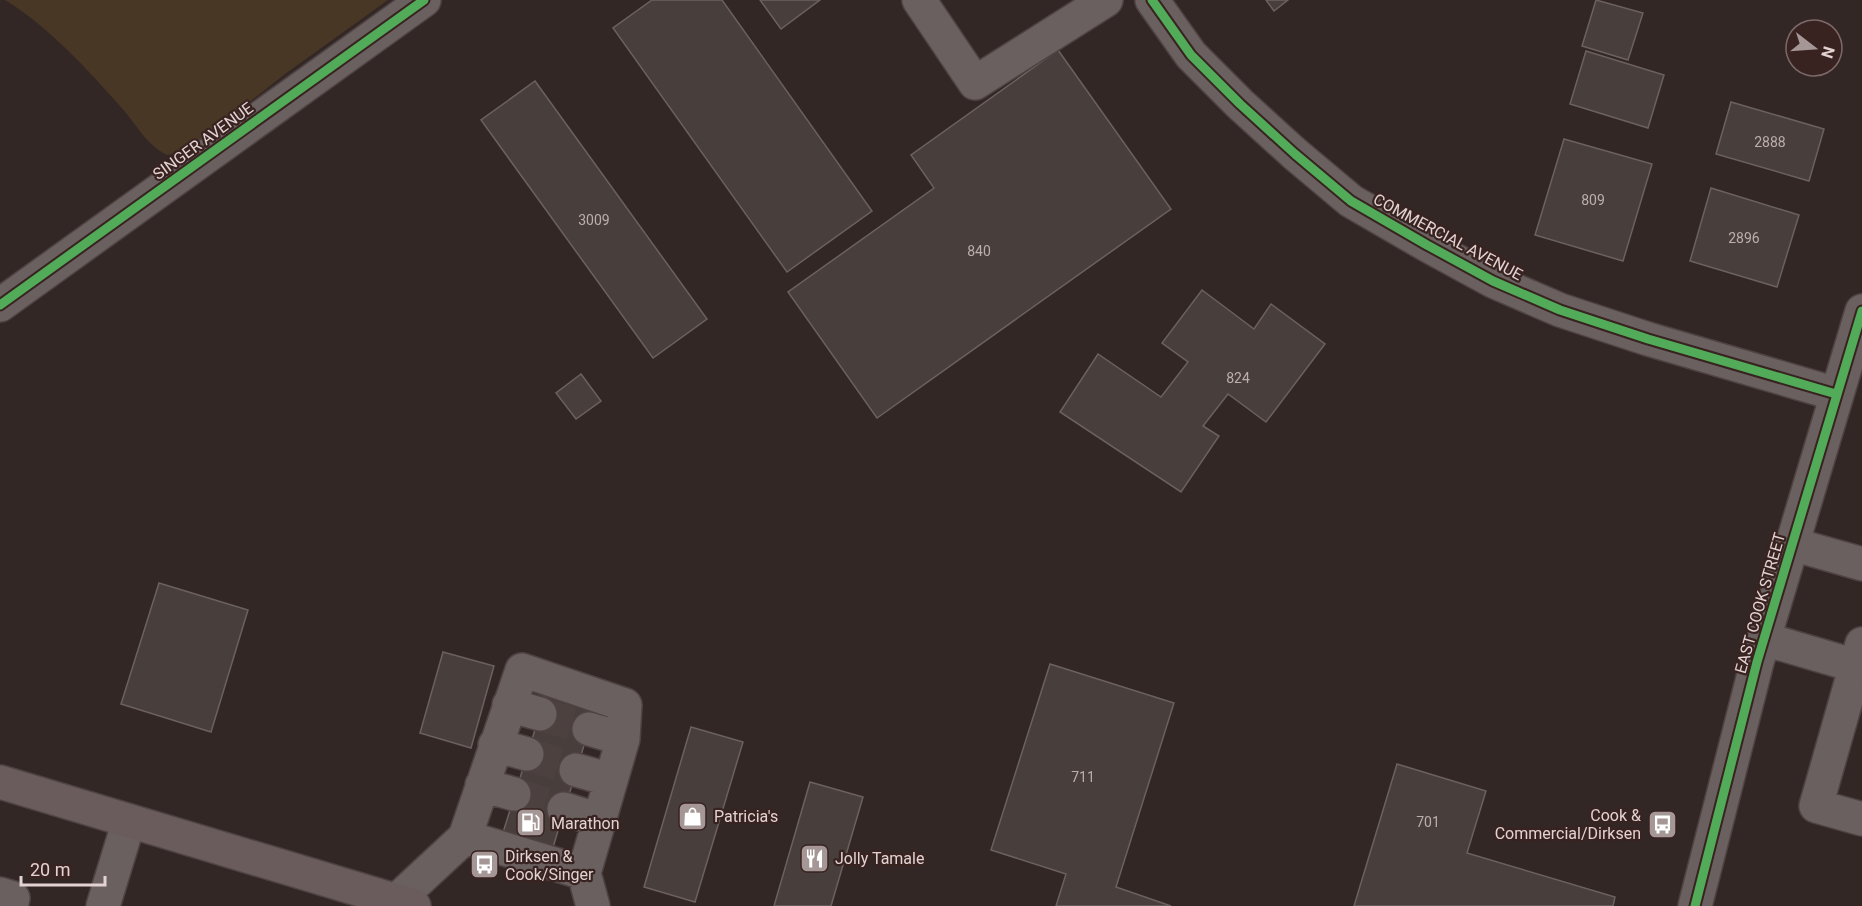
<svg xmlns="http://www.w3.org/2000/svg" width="1862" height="906" font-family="Roboto,sans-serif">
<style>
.green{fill:#493725}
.building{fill:#483f3d;stroke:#6b615e;stroke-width:1.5}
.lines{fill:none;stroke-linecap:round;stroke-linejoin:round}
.minor-tunnel{stroke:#4d4140;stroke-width:33;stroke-dasharray:33 16;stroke-linecap:butt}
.minor-casing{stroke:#4e4342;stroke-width:36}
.major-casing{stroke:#4e4342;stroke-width:36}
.minor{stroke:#6a605f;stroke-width:33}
.major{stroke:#6a5c5c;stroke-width:33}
.cycleway-casing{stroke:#382321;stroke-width:13}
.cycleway{stroke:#51ab58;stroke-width:9}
.labels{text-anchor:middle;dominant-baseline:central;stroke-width:4.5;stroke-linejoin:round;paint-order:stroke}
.number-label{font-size:14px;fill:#bcaead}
.street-label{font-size:16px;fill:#e2d3d2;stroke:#382321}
.poi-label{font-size:16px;fill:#e2d3d2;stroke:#382321;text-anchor:start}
</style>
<rect width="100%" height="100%" fill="#332726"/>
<path class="green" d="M5,0H388L285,74L191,148L180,153L167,155C145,144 136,123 120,106C86,68 48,26 5,0Z"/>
<path class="building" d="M652,0H722L872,211L787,272L613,28Z
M760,0H820L781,29Z
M1266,0H1288L1274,11Z
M1596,0L1643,13L1628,60L1582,46Z
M1058,50L1171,209L877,418L788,292L934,188L911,155Z
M1586,51L1664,75L1648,128L1570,104Z
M535,81L707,319L653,358L481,120Z
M1731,102L1824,129L1809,181L1716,154Z
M1564,139L1652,164L1623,261L1535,235Z
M1711,188L1799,215L1777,287L1690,261Z
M1202,290L1254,329L1271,304L1325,344L1266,422L1228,394L1203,426L1219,436L1181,492L1060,412L1098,354L1161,397L1188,362L1162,343Z
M581,374L601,401L576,419L556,393Z
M159,583L248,610L211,732L121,704Z
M443,652L494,666L471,748L420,733Z
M1050,664L1174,703L1116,887L1171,906H1056L1066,874L991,850Z
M547,691L596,706L551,854L501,839Z
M691,727L743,742L695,902L644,887Z
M1397,764L1486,791L1467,853L1615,897L1613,906H1354Z
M810,782L863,797L831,906H774Z"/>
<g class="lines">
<path class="minor-tunnel" d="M540,714L589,729
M527,754L576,770
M514,794L564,809"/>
<defs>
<path id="minor" d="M919,0L975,83L1106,0
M1152,0L1191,55L1240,104L1295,154L1351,201L1427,245L1493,281L1560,310L1648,339L1836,394
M0,305L424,0
M1792,544L1862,564
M1764,639L1856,666
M1862,644L1816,806L1862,819
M509,705L540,714
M589,729L623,739
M495,745L527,754
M576,770L611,780
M482,785L514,794
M564,809L599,820
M465,837L584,873
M0,894L13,898L11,906
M396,901L465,837L522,670L625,705L623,739L584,873L593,906
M103,906L129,821
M1695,906L1757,662L1862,311"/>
<path id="major" d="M0,782L414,906"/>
</defs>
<use href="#minor" class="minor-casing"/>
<use href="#major" class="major-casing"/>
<use href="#minor" class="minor"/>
<use href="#major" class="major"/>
<defs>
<path id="cycleway" d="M1152,0L1191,55L1240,104L1295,154L1351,201L1427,245L1493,281L1560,310L1648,339L1836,394
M0,305L424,0
M1695,906L1757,662L1862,311"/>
</defs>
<use href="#cycleway" class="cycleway-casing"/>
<use href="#cycleway" class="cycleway"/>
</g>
<defs>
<symbol id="shop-square" viewBox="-11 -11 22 22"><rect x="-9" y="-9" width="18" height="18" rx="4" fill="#a59796" stroke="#382321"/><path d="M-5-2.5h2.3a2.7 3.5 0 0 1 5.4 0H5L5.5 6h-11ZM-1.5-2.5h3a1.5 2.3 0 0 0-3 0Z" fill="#fff"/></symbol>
<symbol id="fuel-square" viewBox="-11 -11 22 22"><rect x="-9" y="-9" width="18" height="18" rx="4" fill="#a59796" stroke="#382321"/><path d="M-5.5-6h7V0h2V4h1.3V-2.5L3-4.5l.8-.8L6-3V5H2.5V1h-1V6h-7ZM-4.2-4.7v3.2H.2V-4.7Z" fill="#fff"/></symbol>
<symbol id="bus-square" viewBox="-11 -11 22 22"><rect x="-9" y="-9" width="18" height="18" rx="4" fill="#a59796" stroke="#382321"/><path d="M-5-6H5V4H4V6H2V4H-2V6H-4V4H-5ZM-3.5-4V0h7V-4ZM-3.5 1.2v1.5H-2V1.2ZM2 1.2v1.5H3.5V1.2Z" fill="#fff"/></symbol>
<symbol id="restaurant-square" viewBox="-11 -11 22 22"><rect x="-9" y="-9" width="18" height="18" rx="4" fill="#a59796" stroke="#382321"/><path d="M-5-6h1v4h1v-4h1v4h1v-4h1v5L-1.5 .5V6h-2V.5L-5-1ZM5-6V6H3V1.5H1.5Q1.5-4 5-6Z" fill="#fff"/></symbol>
</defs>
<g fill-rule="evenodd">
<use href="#shop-square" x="676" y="800" width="33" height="33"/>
<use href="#fuel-square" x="514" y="806" width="33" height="33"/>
<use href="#bus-square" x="1646" y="808" width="33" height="33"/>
<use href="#restaurant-square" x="798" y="842" width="33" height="33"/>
<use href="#bus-square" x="468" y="848" width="33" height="33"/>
</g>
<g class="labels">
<g class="number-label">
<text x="1770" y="142">2888</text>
<text x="1593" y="200">809</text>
<text x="594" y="220">3009</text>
<text x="1744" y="238">2896</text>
<text x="979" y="251">840</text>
<text x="1238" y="378">824</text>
<text x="1083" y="777">711</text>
<text x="1428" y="822">701</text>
</g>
<g class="street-label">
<text transform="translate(203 141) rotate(-36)">SINGER AVENUE</text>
<text transform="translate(1448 237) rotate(28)">COMMERCIAL AVENUE</text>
<text transform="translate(1760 603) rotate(-74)">EAST COOK STREET</text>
</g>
<g class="poi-label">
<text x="1641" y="815" text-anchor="end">Cook &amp;<tspan x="1641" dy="18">Commercial/Dirksen</tspan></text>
<text x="714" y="816">Patricia's</text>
<text x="551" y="823">Marathon</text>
<text x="505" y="856">Dirksen &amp;<tspan x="505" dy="18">Cook/Singer</tspan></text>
<text x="835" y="858">Jolly Tamale</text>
</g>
</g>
<g transform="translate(1814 48) rotate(107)"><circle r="28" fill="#382321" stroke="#7c6968" stroke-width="1.5"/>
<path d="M0-4.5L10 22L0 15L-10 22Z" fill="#a59796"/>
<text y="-9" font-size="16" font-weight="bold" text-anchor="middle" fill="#e2d3d2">N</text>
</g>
<path d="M21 876v9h84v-9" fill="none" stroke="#e2d3d2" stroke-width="3"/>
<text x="30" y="876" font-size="18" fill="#e2d3d2" stroke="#382321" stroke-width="4.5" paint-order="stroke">20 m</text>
</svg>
